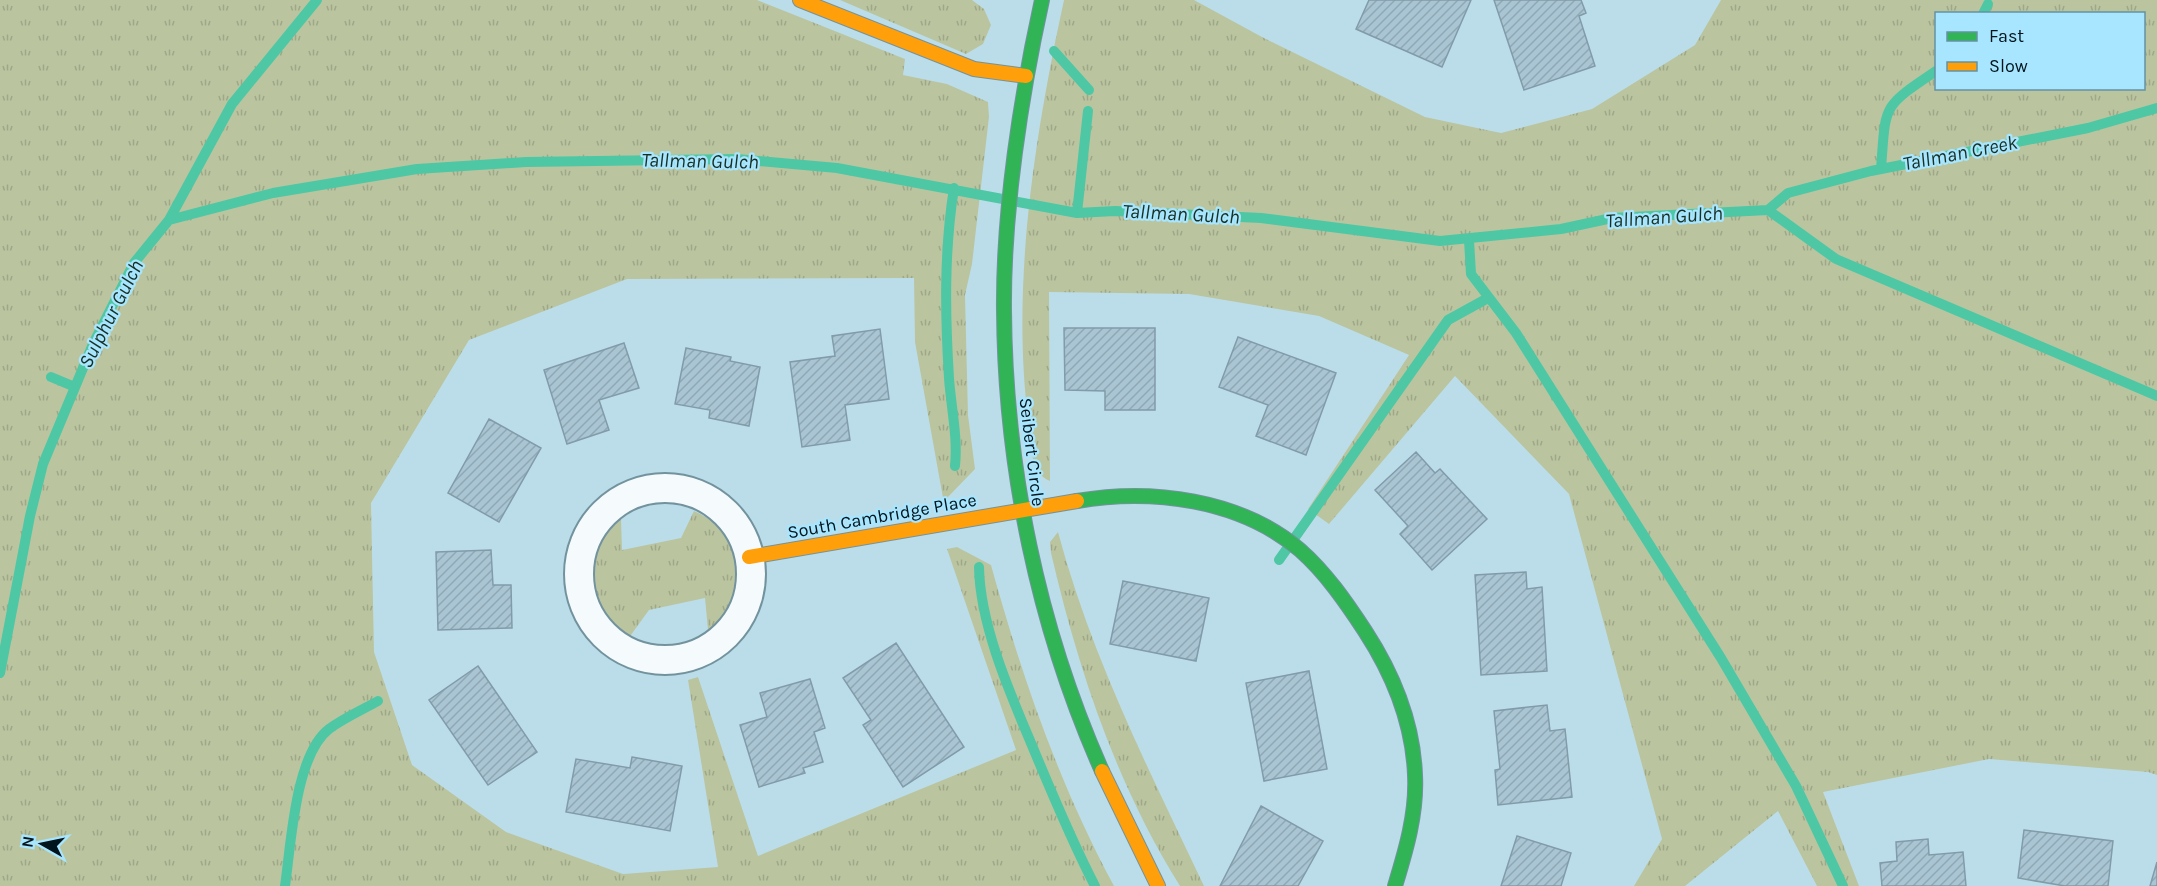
<svg xmlns="http://www.w3.org/2000/svg" width="2157" height="886" font-family="Karla,sans-serif">
<style>
.grass{fill:url(#grass-tufts);fill-rule:evenodd}
.lines{fill:none;stroke-linecap:round;stroke-linejoin:round}
.stream{stroke:#4ec7a5;stroke-width:10}
.building{fill:url(#building-hatch);stroke:#819ba9;stroke-width:1.5}
.street-casing{stroke:#72939e;stroke-width:32}
.fast-casing{stroke:#72939e;stroke-width:16}
.slow-casing{stroke:#72939e;stroke-width:16}
.street{stroke:#f5fafc;stroke-width:28}
.fast{stroke:#30b455;stroke-width:14}
.slow{stroke:#ff9f0a;stroke-width:14}
.labels{text-anchor:middle;dominant-baseline:central;stroke-width:4.5;stroke-linejoin:round;paint-order:stroke}
.street-label{font-size:18px;fill:#00141d;stroke:#a7e6fe}
.water-label{font-size:20px;font-style:italic;fill:#182f24;stroke:#a7e6fe}
</style>
<defs>
<pattern id="grass-tufts" width="24" height="20" patternUnits="userSpaceOnUse" patternTransform="scale(1.5)"><rect width="24" height="20" fill="#bac5a0"/><path d="M3 7l-1-3M5 7V3M7 7l1-3M15 17l-1-3M17 17v-4M19 17l1-3" fill="none" stroke="#9ea889"/></pattern>
<pattern id="building-hatch" width="6" height="6" patternUnits="userSpaceOnUse" patternTransform="scale(1.5)"><rect width="6" height="6" fill="#a9c4d2"/><path d="M-1 1l2-2M0 6l6-6M5 7l2-2" fill="none" stroke="#90a8b4"/></pattern>
</defs>
<rect width="100%" height="100%" fill="#bbddea"/>
<path class="grass" d="M0,0H757L905,59L903,75L947,84L988,102L989,117L972,264L965,295L968,415L975,469L947,498H943L915,342L914,278L627,279L469,340L371,503L374,652L412,765L506,832L623,874L718,867L688,680L698,677L758,856L1016,750L947,549L957,547L991,565C1022,677 1059,784 1114,886H0Z
M840,0H972L984,9L991,25L983,44L966,54Z
M1064,0H1194L1262,37L1425,117L1501,133L1592,109L1695,45L1721,0H2157V775L2148,772L1989,759L1823,792L1859,886H1817L1778,811L1685,886H1634L1662,839L1569,494L1455,376L1329,524L1308,509L1409,355L1319,316L1189,294L1049,292L1050,481C1029,473 1032,445 1029,426C1010,288 1035,134 1064,0ZM1936,14H2144V88H1936Z
M694,511C748,535 747,581 720,626L708,630L705,598L649,610L628,639C586,606 583,564 611,521L621,519L622,550L681,538Z
M1058,532C1091,656 1149,770 1204,886H1180C1116,784 1078,669 1051,553L1050,542Z"/>
<g class="lines">
<path class="stream" d="M1983,14L1988,4
M1054,51L1089,90
M1881,169C1886,104 1881,108 1936,71
M954,188C944,251 945,314 949,378C951,407 958,437 955,466
M1768,210L1788,193L1871,171L2088,128L2157,108
M1077,213L1088,111
M169,220L273,193L417,169L526,162L737,159L837,168L1077,213L1115,211L1261,218L1440,241L1561,229L1612,218L1768,210L1836,259L2157,396
M1469,240L1471,274L1516,333L1721,658L1796,786L1843,886
M51,377L75,387
M1279,560L1448,320L1488,298
M979,567C980,624 1009,691 1031,743C1051,791 1071,840 1095,886
M0,673L30,516L43,464L93,344L134,263L169,220L232,104L317,0
M285,886C291,845 295,755 329,729C344,718 362,710 378,701"/>
</g>
<path class="building" d="M1369,0H1471L1442,67L1356,29Z
M1494,0H1581L1586,13L1579,16L1595,66L1524,90Z
M1064,328H1155V410H1105V391L1065,390Z
M880,329L889,399L845,405L850,440L802,447L790,362L835,356L832,336Z
M1238,337L1336,373L1306,455L1256,436L1268,405L1219,387Z
M624,343L639,388L599,400L609,430L567,444L544,370Z
M686,348L731,357L730,361L760,367L749,426L709,418L710,410L675,404Z
M489,419L541,448L499,522L448,493Z
M1416,452L1435,473L1440,469L1487,519L1432,570L1400,534L1408,526L1375,490Z
M491,550L493,585H511L512,628L438,630L436,552Z
M1526,572L1527,589L1542,587L1547,671L1481,675L1475,575Z
M1123,581L1209,598L1196,661L1110,644Z
M896,643L964,747L903,787L863,725L871,720L843,678Z
M478,666L537,752L488,785L429,700Z
M1309,671L1327,769L1264,781L1246,683Z
M810,679L825,728L814,732L823,762L803,768L805,773L759,787L740,725L767,717L760,693Z
M1547,705L1550,731L1565,729L1572,797L1498,805L1495,770L1500,769L1494,711Z
M632,757L682,766L670,831L566,812L576,759L630,768Z
M1261,806L1323,841L1298,886H1220Z
M2024,830L2113,841L2108,886H2065L2018,878Z
M1517,836L1571,853L1561,886H1501Z
M1928,839L1929,855L1963,852L1966,886H1882L1880,863L1897,861L1896,842Z
M2157,862V886H2150Z"/>
<g class="lines">
<defs>
<path id="street" d="M579 574a86 86 0 1 1 172 0a86 86 0 1 1-172 0Z"/>
<path id="fast" d="M1042,0C1021,95 1003,212 1004,310C1005,467 1038,627 1102,771
M1077,501C1151,488 1240,499 1300,550C1326,573 1346,602 1365,631C1393,674 1413,723 1415,775C1417,813 1406,850 1395,886"/>
<path id="slow" d="M800,0L974,69L1026,76
M749,557L1077,501
M1102,771L1158,886"/>
</defs>
<use href="#street" class="street-casing"/>
<use href="#fast" class="fast-casing"/>
<use href="#slow" class="slow-casing"/>
<use href="#street" class="street"/>
<use href="#fast" class="fast"/>
<use href="#slow" class="slow"/>
</g>
<g class="labels">
<g class="street-label">
<text transform="translate(1032 452) rotate(83)">Seibert Circle</text>
<text transform="translate(882 516) rotate(-10)">South Cambridge Place</text>
</g>
<g class="water-label">
<text transform="translate(1960 153) rotate(-11)">Tallman Creek</text>
<text transform="translate(700 161) rotate(1)">Tallman Gulch</text>
<text transform="translate(1181 214) rotate(3)">Tallman Gulch</text>
<text transform="translate(1664 217) rotate(-4)">Tallman Gulch</text>
<text transform="translate(111 314) rotate(-63)">Sulphur Gulch</text>
</g>
</g>
<rect x="1935" y="12" width="210" height="78" fill="#a7e6fe" stroke="#6492a4" stroke-width="1.5"/>
<rect x="1947" y="32" width="30" height="9" fill="#30b455" stroke="#6492a4" stroke-width="1.5"/>
<text x="1989" y="42" font-size="18" fill="#00141d">Fast</text>
<rect x="1947" y="62" width="30" height="9" fill="#ff9f0a" stroke="#6492a4" stroke-width="1.5"/>
<text x="1989" y="72" font-size="18" fill="#00141d">Slow</text>
<g transform="translate(42 844) rotate(279)" stroke="#a7e6fe" stroke-width="4.5" paint-order="stroke">
<path d="M0-4.5L10 22L0 15L-10 22Z" fill="#00141d"/>
<text y="-9" font-size="16" font-weight="bold" text-anchor="middle" fill="#00141d">N</text>
</g>
</svg>
